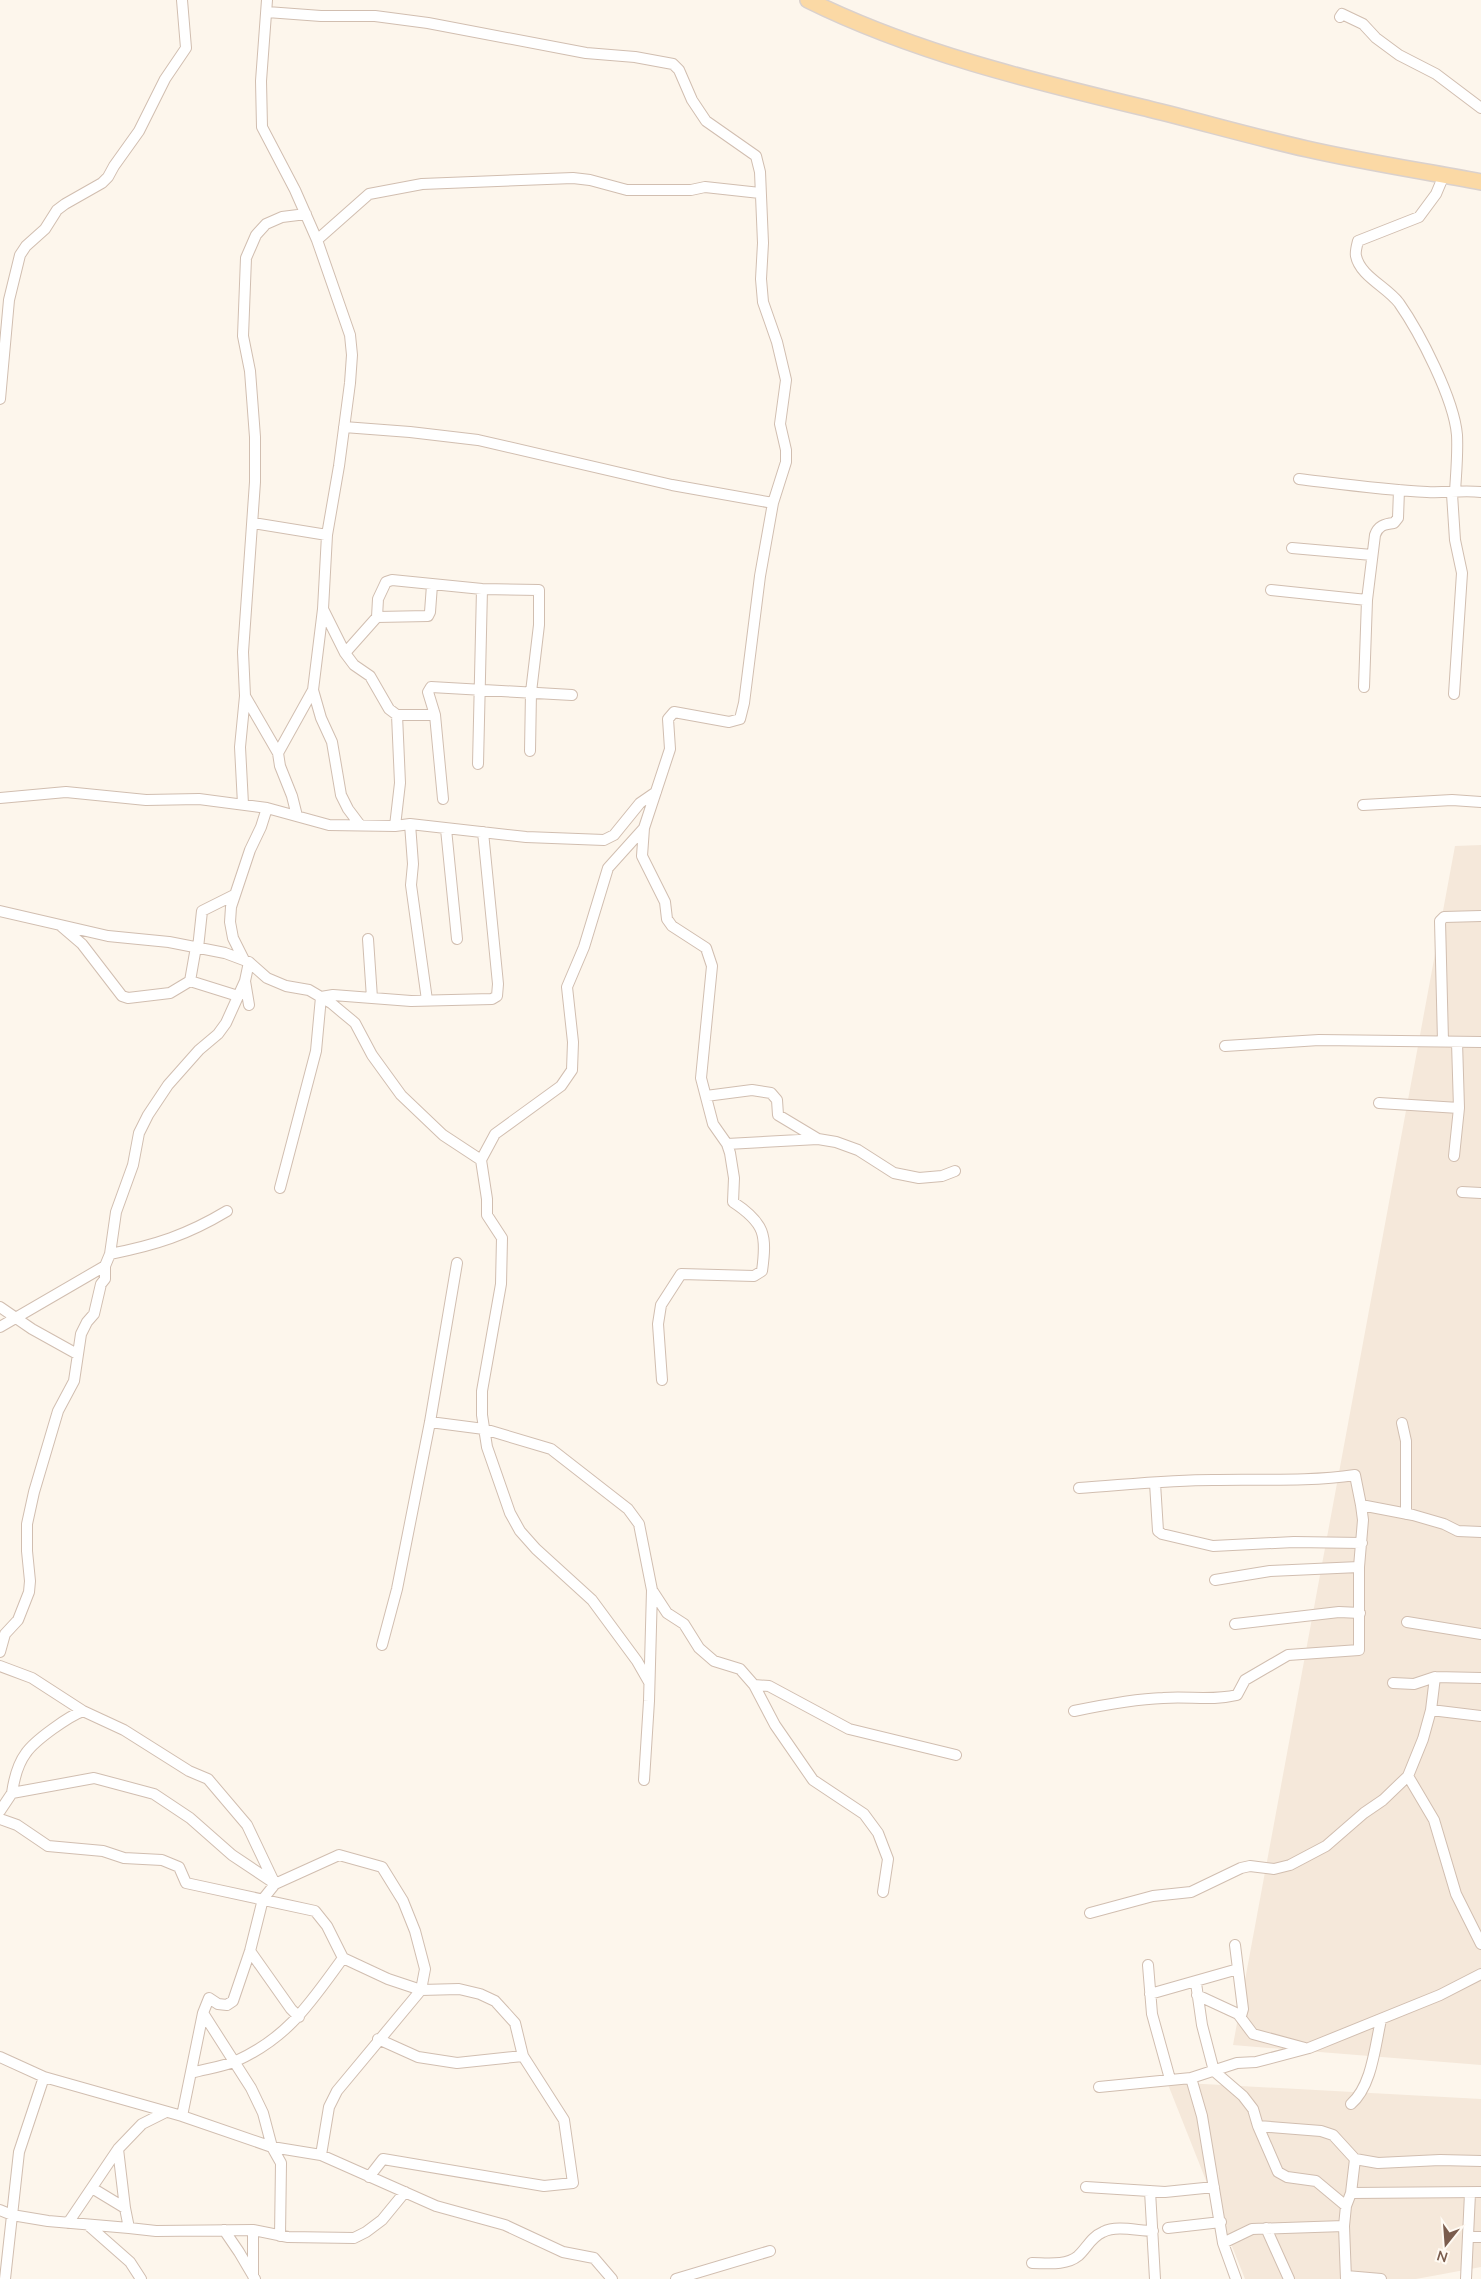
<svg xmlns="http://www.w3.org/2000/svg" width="1481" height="2279" font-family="'Nunito Sans',sans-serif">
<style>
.residential{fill:#f5e8da}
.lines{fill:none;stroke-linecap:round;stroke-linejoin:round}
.minor-casing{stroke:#d1beb0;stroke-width:12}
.primary-casing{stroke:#dad1cd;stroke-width:18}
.minor{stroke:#fff;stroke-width:10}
.primary{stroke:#fbd9a5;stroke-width:15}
</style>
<rect width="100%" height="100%" fill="#fdf6ec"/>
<path class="residential" d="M1481,845V2065L1233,2045L1455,846Z
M1167,2082L1481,2099V2267L1416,2279H1245Z"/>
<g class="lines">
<defs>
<path id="minor" d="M267,0L261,81L262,127L295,190L317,240L350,335L352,355L350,383L339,466L327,535L323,609L313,690L321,718L332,742L341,795L348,809L360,825
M267,12L321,16H375L428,23L586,53L635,57L673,64L679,70L692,100L706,121L756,156L760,172L763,243L761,279L763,302L777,342L786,380L780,424L786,450V462L773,503L760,576L744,703L740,719L729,722L674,712L668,719L670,749L644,828L642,856L665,902L667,919L672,926L706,948L712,966L701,1078L713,1124L727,1144L730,1153L734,1178L733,1202C765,1223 767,1235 762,1271L754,1276L681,1274L661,1305L658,1324L662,1380
M1340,17L1342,14L1363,24L1376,38L1399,55L1436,74L1481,108
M1444,175L1436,194L1419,217L1358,241C1357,245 1355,252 1356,256C1360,276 1387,287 1399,303C1420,333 1454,399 1457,435C1458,454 1456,474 1455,492
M317,240L369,194L422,184L573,178L590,180L627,190H691L705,187L760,193
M0,399L9,300L20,255L26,246L45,229L57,210L65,204L102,183L108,177L114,166L139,131L165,79L186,48L182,0
M344,427L410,432L478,440L672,485L773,503
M1299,479C1341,484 1384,490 1427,492C1445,493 1463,490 1481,492
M1452,494L1455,540L1462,573L1454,694
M253,523L327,535
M1292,548L1372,555
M1271,590L1367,600
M323,609L345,653L354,665L370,676L389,709L397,715L400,783L395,826
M377,617L428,616L430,612L432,585
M345,653L377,617L378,599L386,582L392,580L482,589L539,590V625L531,692L530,751
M1364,687L1367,600L1375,535C1378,526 1384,524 1394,523L1398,518L1399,490
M245,696L278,753L280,766L292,796L297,816
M397,715H435L428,692L431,687L572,695
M435,715L443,799
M278,753L313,690
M478,764L482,589
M0,798L66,792L146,800L199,799L267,808L329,825L395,826L410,824L526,837L604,840L614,835L640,803L656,792
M243,804L240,747L245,696L243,652L255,482V437L250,371L243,336L246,258L256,235L266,224L282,217L306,214
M1363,805L1452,800L1481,802
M410,824L413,864L411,885L427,1000
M446,829L457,939
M0,911L108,936L169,942L225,953L249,962L267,978L286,986L309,990L331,1003L355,1023L372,1055L401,1095L443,1135L481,1160L487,1199V1215L502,1238L501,1284L482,1391V1415L487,1447L510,1513L520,1531L536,1549L592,1600L637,1661L649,1682
M61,926L82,944L122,996L128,998L170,993L190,981L196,947
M368,939L372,998
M198,948L202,911L234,895
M244,960L233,938L230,922L231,907L250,850L261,827L267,808
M190,981L238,996
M245,981L249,1005
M1443,1041L1440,921L1444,917L1481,916
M1225,1046L1319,1040L1481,1042
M706,1096L752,1090L771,1093L777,1100L778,1115L818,1139L836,1142L858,1150L894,1173L919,1178L942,1176L955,1171
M1379,1103L1459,1108
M727,1144L818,1139
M1454,1156L1459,1108L1457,1042
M481,1160L495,1134L561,1086L572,1070L573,1042L567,987L584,947L608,868L644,828
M280,1188L316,1051L321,997L333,995L411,1001L492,999L497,996L498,984L483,832
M1462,1192L1481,1193
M110,1254C156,1245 187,1235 227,1211
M0,1307L32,1329L77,1354
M0,1327L105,1266
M430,1422L484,1429L551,1449L628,1509L639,1524L652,1590L667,1613L684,1624L699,1648L714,1661L740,1669L754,1685L775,1725L813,1780L864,1814L878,1833L888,1859L883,1892
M1402,1423L1406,1441V1514
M1155,1483L1158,1531L1162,1534L1213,1546L1294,1542L1362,1543
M1079,1488C1124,1485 1169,1480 1213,1480C1260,1479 1308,1482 1355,1475L1361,1505L1413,1515L1444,1524L1458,1531L1481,1532
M1215,1580L1270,1571L1359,1567
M1407,1622L1481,1634
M1235,1624L1339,1612L1360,1613
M382,1645L397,1589L430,1422L457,1263
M0,1652L5,1634L18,1620L29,1592L30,1581L27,1551V1524L34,1492L58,1411L74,1381L81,1334L87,1322L94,1314L101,1284L105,1279V1266L110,1254L116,1212L133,1165L139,1133L148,1115L168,1085L199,1050L218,1034L226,1023L245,981L249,962
M0,1666L32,1678L83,1711L124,1730L189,1771L208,1779L247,1825L275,1884
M1393,1683L1414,1684L1435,1677L1481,1678
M754,1685L769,1686L849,1729L956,1755
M1431,1710L1481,1716
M1074,1711C1103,1705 1134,1699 1163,1698C1189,1696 1212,1701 1237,1695L1245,1680L1288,1655L1359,1650V1567L1363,1520L1361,1505
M1408,1776L1434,1820L1456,1894L1481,1944
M644,1780L649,1701L652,1590
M12,1793C14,1779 17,1765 26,1753C35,1740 69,1716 83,1711
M0,1811L12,1793L94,1778L154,1794L190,1818L232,1855L274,1883
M0,1819L17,1825L48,1846L103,1851L124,1858L162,1860L179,1867L186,1883L315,1911L327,1926L343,1958L388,1979L421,1990L459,1989L480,1994L495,2001L515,2023L523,2056L564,2120L573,2183L544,2186L383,2159L369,2177
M1090,1913L1153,1896L1191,1892L1241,1868L1250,1866L1274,1869L1290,1865L1326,1846L1364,1813L1383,1800L1408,1776L1423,1739L1431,1710L1435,1677
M1235,1945L1243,2009L1241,2016
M250,1951L291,2009L299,2017
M1148,1965L1152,2014L1170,2079
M1196,1983L1202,2025L1214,2071L1243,2096L1253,2109L1258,2126L1278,2172L1287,2177L1316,2181L1346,2206
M1150,1994L1238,1969
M1197,1995L1238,2014L1253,2034L1305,2048
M203,2013L251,2088L263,2113L272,2147L281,2163L280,2236
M378,2039L418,2057L457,2063L523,2056
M0,2057L44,2077L182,2116L272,2147L321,2155L436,2206L505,2225L563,2252L594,2258L612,2279
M191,2073C205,2069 222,2067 236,2061C289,2037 310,2003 343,1958
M1191,2078L1202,2116L1223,2243L1236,2279
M1099,2087L1191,2078L1237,2063L1256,2062L1309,2048L1440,1995L1481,1974
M1351,2104C1372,2086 1375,2046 1381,2020
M182,2116L203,2013L209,1998L218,2004L227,2005L233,2001L250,1951L263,1899L275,1884L339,1855L382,1867L403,1901L415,1931L425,1969L421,1990L337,2091L329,2107L321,2155
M1258,2126L1321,2131L1333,2135L1355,2159L1378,2163L1440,2160L1481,2161
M118,2149L125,2208L129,2228
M1086,2187L1165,2192L1214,2187
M92,2188L125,2208
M1150,2191L1155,2279
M1351,2193L1481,2192
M0,2210L12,2215L48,2221L129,2228L156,2231L253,2230L288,2237L354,2238L366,2232L382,2220L405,2192
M68,2223L118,2149L142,2124L166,2112
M88,2225L130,2262L141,2279
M1168,2228L1221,2222
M1266,2228L1289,2279
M224,2230L239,2252L255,2279
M253,2230V2276
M1469,2237H1481
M1223,2243L1252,2229L1344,2226
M1032,2263C1046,2263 1066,2266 1078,2256C1087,2248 1091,2237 1103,2232C1117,2225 1138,2231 1153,2231
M1346,2276L1381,2279
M5,2279L19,2152L44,2077
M676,2279L770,2251
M1346,2279L1344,2226L1346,2206L1351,2193L1355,2159
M1466,2279L1470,2193"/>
<path id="primary" d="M808,0C915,53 1033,81 1149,109C1202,122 1254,137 1307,149C1364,162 1423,171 1481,182"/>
</defs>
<use href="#minor" class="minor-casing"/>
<use href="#primary" class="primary-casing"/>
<use href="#minor" class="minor"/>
<use href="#primary" class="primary"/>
</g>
<g transform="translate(1446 2244) rotate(197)" stroke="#fffaf3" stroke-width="4" paint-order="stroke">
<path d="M0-4L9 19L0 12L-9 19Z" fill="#7a5c4d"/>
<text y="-8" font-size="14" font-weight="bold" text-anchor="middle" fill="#7a5c4d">N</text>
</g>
</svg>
